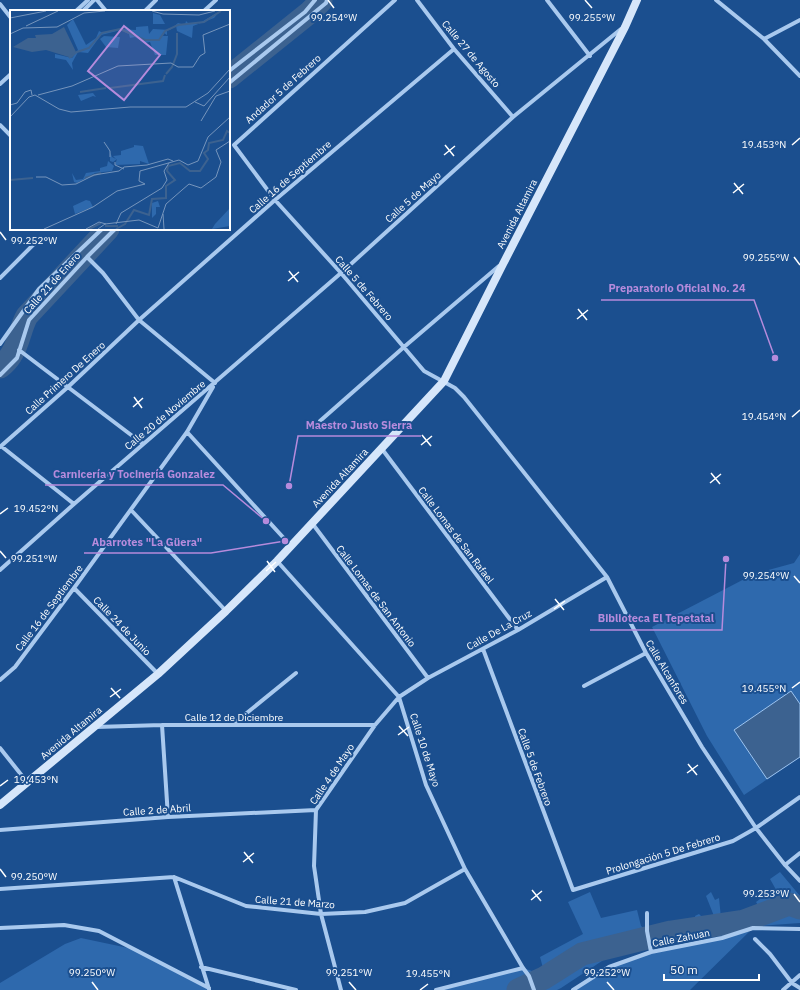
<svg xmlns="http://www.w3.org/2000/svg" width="800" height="990" font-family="'IBM Plex Sans',sans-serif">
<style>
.green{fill:#2e69ad}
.water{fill:#3c6290;stroke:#9cc4f0}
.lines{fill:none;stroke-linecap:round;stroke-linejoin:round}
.river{stroke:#3c6290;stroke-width:23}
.street{stroke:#a9c9ee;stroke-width:4}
.secondary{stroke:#d6e6fa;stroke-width:8}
.ticks{fill:none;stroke:#fff;stroke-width:1.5}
.labels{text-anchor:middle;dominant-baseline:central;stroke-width:4;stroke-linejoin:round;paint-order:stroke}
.street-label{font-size:10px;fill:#fff;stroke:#1b4f8f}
.inset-river{fill:none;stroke:#3c6290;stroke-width:2}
.inset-road{fill:none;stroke:#7695bc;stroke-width:1}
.view{fill:#b68bdc;fill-opacity:0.15;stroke:#b68bdc;stroke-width:2}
.inset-edge{fill:none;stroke:#fff;stroke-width:2}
.ticks-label{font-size:10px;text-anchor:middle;fill:#fff;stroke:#1b4f8f;stroke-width:4;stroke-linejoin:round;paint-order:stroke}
.leader{fill:none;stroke:#b68bdc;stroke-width:1.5}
.callout-dot{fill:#b68bdc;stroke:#1b4f8f;stroke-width:1.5}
.callout-label{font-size:11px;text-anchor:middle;font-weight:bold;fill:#b68bdc;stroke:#1b4f8f;stroke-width:4;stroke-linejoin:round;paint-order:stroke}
</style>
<rect width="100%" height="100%" fill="#1b4f8f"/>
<path class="green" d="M800,554V757L744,795L707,736L652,627L754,574L794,563Z
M780,872L800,896V923L728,928L650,946L605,959L561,988L557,990H436L523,968L532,971L543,968L540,957L583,934L568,902L590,892L601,918L637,910L641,926L647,931L696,924L695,916L699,914L703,918L714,916L706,896L711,892L715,900L719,898L721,918H729L730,922H736V918L742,916L746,919L761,910L756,902L768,893L773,899L779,895L770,879Z
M753,928L690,990H573L609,967L651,952L722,938Z
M81,938L133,949L210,990H0V983L65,944Z"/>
<path class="water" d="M791,691L800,704V757L767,779L734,730Z"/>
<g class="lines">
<path class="river" d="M229,77L310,12L321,1
M0,367C4,364 8,360 11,355C19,344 20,328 27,316L108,229
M518,990L544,978L582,954L671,932L744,921L789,904L800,908"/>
<path class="street" d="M97,0L106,11
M395,0L234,145L275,200L341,273L424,371L455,388L464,397L607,577L646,653L702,747L756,828L785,865L800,881
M417,0L454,49L513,117
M547,0L590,56
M716,0L764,39L800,76
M0,4L11,18
M76,11L88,0
M83,11L94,0
M145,11L156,0
M204,11L216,0
M764,39L800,20
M229,71L305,12L315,0
M229,83L326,3L327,0
M0,84L11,74
M0,125L11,136
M88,258L103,273L139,320L215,383
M0,278L39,239
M0,344L39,289L102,229
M19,350L143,444
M0,375L17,358L29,320L87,257L115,229
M320,421L404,347L499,266
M187,432L291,546
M1,446L74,504
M0,447L68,387L139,320L275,200L454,49
M382,449L518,630
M131,510L226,611
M312,523L428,678
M277,561L399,697L426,785L465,869L523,968L529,976L534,990
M0,570L74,504L341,273L513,117L621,29
M74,588L158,674
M483,649L573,890L733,841L756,828L800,797
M0,680L15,667L74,588L187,432L213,387
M584,686L646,653
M162,725L168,817
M232,725L296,673
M96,727L162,725H375
M0,748L27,782
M0,830L168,817L316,810
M785,865L800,853
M174,877L209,989
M0,889L174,877L246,906L321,914L365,912L405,903L465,869
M647,913V931L651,952
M0,928L64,925L99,931L209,988
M755,939L770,954L792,983L800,988
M201,967L296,990
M341,990L321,914L314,866L316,810L375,725L399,697L428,678L518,630L607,577
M436,990L523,968
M573,990L609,967L651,952L722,938L753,928L800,929
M783,990L800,975"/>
<path class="secondary" d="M0,805L158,674L226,611L277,561L444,381L503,264L625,27L637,0"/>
</g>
<path class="ticks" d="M328,0L334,8M585,0L592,8M445,145L454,156M792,145L800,138M444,155L455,146M734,183L743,194M733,193L744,184M0,232L6,240M794,257L800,265M289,271L298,282M288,281L299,272M578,309L587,320M577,319L588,310M134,397L142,408M133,407L143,398M792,417L800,410M422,435L431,446M421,445L432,436M711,473L720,484M710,483L721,474M0,514L8,508M0,551L6,558M267,561L275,572M266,571L276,562M794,576L800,583M555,599L564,610M554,609L565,601M111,688L120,698M792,688L800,682M110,697L121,689M399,726L408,736M398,735L409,727M688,764L697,775M687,773L698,765M0,786L8,780M244,852L253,863M243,862L254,853M0,869L6,877M532,890L541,901M794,894L800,902M531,900L542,891M92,982L98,990M349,982L356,990M607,982L614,990M420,990L428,984"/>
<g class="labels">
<g class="street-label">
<text transform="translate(471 54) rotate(50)">Calle 27 de Agosto</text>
<text transform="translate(283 89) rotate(-42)">Andador 5 de Febrero</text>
<text transform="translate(290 177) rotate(-41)">Calle 16 de Septiembre</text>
<text transform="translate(413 197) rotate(-42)">Calle 5 de Mayo</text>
<text transform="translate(517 214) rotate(-63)">Avenida Altamira</text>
<text transform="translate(52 283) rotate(-48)">Calle 21 de Enero</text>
<text transform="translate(364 288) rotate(49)">Calle 5 de Febrero</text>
<text transform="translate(65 378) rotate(-42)">Calle Primero De Enero</text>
<text transform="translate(165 415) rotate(-40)">Calle 20 de Noviembre</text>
<text transform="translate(340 478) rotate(-47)">Avenida Altamira</text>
<text transform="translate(456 535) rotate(53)">Calle Lomas de San Rafael</text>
<text transform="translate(376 596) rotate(53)">Calle Lomas de San Antonio</text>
<text transform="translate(49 608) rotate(-53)">Calle 16 de Septiembre</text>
<text transform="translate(122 626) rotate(46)">Calle 24 de Junio</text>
<text transform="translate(499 630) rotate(-29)">Calle De La Cruz</text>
<text transform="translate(667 672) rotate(59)">Calle Alcanfores</text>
<text x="234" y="717">Calle 12 de Diciembre</text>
<text transform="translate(71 733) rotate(-40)">Avenida Altamira</text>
<text transform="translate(425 750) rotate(72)">Calle 10 de Mayo</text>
<text transform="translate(535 767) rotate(70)">Calle 5 de Febrero</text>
<text transform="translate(332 774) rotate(-56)">Calle 4 de Mayo</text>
<text transform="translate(157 810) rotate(-4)">Calle 2 de Abril</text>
<text transform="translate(663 854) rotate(-17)">Prolongación 5 De Febrero</text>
<text transform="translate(295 902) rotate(4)">Calle 21 de Marzo</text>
<text transform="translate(681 938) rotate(-11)">Calle Zahuan</text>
</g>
</g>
<g transform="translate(10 10)">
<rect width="220" height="220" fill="#1b4f8f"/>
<path d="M210,1L204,8L183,16L182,28L167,21L166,16L157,21V25L154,23L153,26H158L156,45H145L140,32L135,33L125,27L120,28L119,24L111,20L91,25L78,43L68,42L62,53L63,60L56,50L45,48V44L62,48L68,40L57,15L63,9L76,35L86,28L89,21L93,23L109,19L126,20V17L138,16L139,24L143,19L160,20L168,13L175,15L176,11L179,14H188ZM143,3L150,5L155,14H143ZM94,26L110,27L108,38L96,37L90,29ZM83,83L86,87L83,86L71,91L68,85ZM96,131L102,147L106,149L103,146L111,145V141L124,137V135L133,136L139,154L130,151V154L105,155L107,149L103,152L100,151V143ZM98,151L104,156L102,161L85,163L67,173L64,172L62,163L66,170L73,169L76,163L90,161V158L97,156ZM76,190L80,191L83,197L65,204L63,196ZM148,191L150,197H146V204L142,208V193ZM220,198V216L202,219L205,214Z" fill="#2e69ad"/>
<path d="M54,17L66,42L62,48L36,40L22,42L3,37L18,28H26L25,25L42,24Z" fill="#3c6290"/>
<path class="inset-river" d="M59,48L67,42L79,38L92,23L110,19L135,30H149L155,21L168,15L194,12L211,1M156,64L162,57L167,44V23M100,78L153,71L155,65M70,82L96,78M75,168L91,163M0,170L23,168M95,216H108M79,219L91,213M106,219L115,214L124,200L139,205L142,189L156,188V176L165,170L157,161L158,156L170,153L180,161H190L198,149L194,143L198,140L199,133L213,130L217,121L220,123"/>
<path class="inset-road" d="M142,1L153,4L189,5L205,1M0,8L36,1M16,16L48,1M0,24L13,18L47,17L74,3L95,1M28,85L62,76L108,56L161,53L168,57H183L190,46L195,43L193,25L220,14M206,86L220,81M185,92L194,96L220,67M0,95L7,93L15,82L21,80L22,85M0,107L19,87L25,85L49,99L61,102L120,97H176L198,83L220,59M191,111L206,86M94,132L100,141V147M105,152V155L114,159M178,155L188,151L198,127L220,107M26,167H36L52,175L66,174L84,165L109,161L114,157L137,155L158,149L163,151M135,174L129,171L130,161L169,150L178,155M153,204L154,219M106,214L111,203L152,178L157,170L154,161L159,153M34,219L83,197L107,181L135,174M76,219L89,212L96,214M88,219L95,214L129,210L148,218L156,194L172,180L179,174L191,178L206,167L211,152L206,140L220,131"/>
<path class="view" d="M114,16L150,45L114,90L78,61Z"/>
<rect width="220" height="220" class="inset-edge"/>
</g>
<g class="ticks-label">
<text x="334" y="21">99.254°W</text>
<text x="592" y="21">99.255°W</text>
<text x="764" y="148">19.453°N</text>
<text x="34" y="244">99.252°W</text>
<text x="766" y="261">99.255°W</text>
<text x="764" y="420">19.454°N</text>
<text x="36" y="512">19.452°N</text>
<text x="34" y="562">99.251°W</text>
<text x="766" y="579">99.254°W</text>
<text x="764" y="692">19.455°N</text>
<text x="36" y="783">19.453°N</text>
<text x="34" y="880">99.250°W</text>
<text x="766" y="897">99.253°W</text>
<text x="92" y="976">99.250°W</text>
<text x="349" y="976">99.251°W</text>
<text x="607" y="976">99.252°W</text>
<text x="428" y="977">19.455°N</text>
</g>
<path class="leader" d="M775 358L754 300H601M289 486L298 436H421M266 521L223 485H45M285 541L211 553H84M726 559L722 630H590"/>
<g class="callout-dot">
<circle cx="775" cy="358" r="4"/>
<circle cx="289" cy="486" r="4"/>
<circle cx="266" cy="521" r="4"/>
<circle cx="285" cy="541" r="4"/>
<circle cx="726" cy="559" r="4"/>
</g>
<g class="callout-label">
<text x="677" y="292">Preparatorio Oficial No. 24</text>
<text x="359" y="429">Maestro Justo Sierra</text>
<text x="134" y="478">Carnicería y Tocinería Gonzalez</text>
<text x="147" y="546">Abarrotes "La Güera"</text>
<text x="656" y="622">Biblioteca El Tepetatal</text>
</g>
<path d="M664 974v6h95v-6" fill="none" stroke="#ffffff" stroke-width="2"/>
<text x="670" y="974" font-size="12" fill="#ffffff" stroke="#1b4f8f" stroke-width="3" paint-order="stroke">50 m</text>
</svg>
